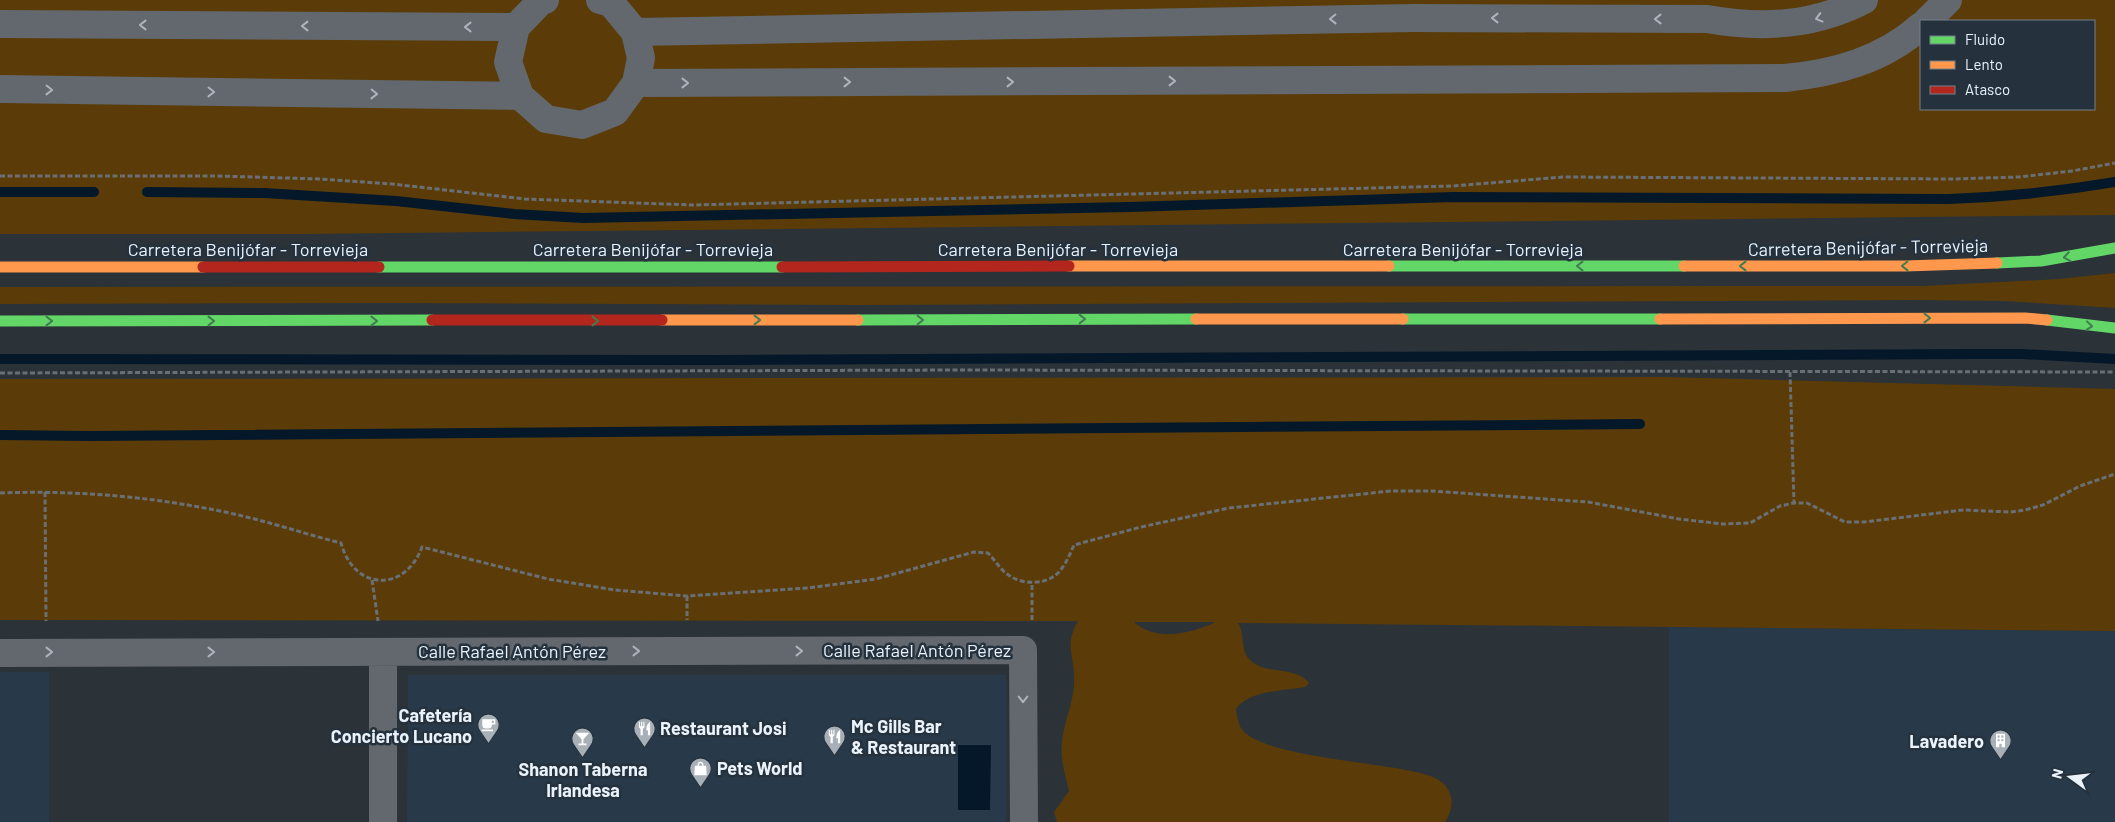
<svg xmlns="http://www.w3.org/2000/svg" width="2115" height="822" font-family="Barlow,sans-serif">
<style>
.built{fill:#283a49}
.green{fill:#5b3c08;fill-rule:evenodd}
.water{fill:#04182a}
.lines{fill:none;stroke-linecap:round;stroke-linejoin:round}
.stream{stroke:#04182a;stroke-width:10}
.path{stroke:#6a6f74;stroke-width:3;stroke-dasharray:5 2.5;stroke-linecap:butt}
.street{stroke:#62686d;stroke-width:28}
.fast{stroke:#63d668;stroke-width:11}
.slow{stroke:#ff974d;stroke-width:11}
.jam{stroke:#b3261e;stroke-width:11}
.oneway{stroke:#adb4bb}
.oneway2{stroke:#417c51}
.labels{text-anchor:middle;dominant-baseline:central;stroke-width:5;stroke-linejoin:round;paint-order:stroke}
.street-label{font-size:18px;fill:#eaf3fb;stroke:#25323e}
.poi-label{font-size:18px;font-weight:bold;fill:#eaf3fb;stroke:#25323e;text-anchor:start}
</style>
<rect width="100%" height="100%" fill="#2b3238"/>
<path class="built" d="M1669,627L2115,631V822H1669Z
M0,672H49V822H0Z
M408,675H1006V822H407Z"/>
<path class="green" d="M0,0H2115V215L305,234H0ZM1921,21H2094V109H1921Z
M2115,273V308L2005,301L1917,300L859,305L388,303L0,304V287L1923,286L2059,279Z
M1663,377L2115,389V631L1238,623C1245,633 1240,649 1249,659C1265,676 1294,665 1309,683L1305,687C1283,691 1249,690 1236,709C1237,715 1238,723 1241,728C1257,755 1372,762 1405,770C1417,772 1435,775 1444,784C1455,797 1453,809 1445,822H1057L1054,812L1069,791C1065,774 1060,759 1062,741C1064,722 1073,704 1074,684C1076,658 1063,646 1078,621L0,620V379ZM1134,622H1214V623C1187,634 1157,642 1134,622Z"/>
<path class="water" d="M958,745H991L990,810H958Z"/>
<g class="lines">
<path class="stream" d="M0,192H94
M147,192L264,193L396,201L514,214L583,218L1130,207L1453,197L1948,199C2007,197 2057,192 2115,182
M0,359L711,360L1973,354H2022L2115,359
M0,435L89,436L1640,424"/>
<path class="path" d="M0,176H218L320,179L392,184L525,199L692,205L1453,186L1563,177L1953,179L2019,177L2072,171L2115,163
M1790,372L1794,503
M0,373L965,370L2115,372
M45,492L46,621
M0,493C79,490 157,497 234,514C270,522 305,534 341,543C354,591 405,593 422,547L548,579L615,590L687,596L808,588L876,579L974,552L988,553C995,560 1000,569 1007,574C1021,585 1046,586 1059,572C1066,564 1070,554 1074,545L1141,527L1229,508L1391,491H1432L1588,502L1679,519L1723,524L1750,523L1780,506L1794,503H1807L1845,522H1864L1963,510L2010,512L2025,510L2043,505L2080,486L2115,474
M372,580L378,621
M687,596V620
M1032,620V583"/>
<path class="street" d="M545,0L541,1L516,27L508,62L520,96L546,119L582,125L615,112L636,83L641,58L635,32L611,3L600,0
M1927,21L1948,0
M0,24L516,27
M635,32L1414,18L1707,19C1762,29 1814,26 1864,0
M636,83L1785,78C1835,73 1883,60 1921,26
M0,89L520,96
M383,652V822
M0,653L1023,650L1024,822"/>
<path class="fast" d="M1997,263L2041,261L2115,248
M1389,266H1684
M379,267H782
M1403,319H1660
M858,320L1196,319
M2047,320L2115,328
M0,321L432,320"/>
<path class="slow" d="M1069,266H1389
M1684,266H1905L1997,263
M0,267H203
M1196,319H1403
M1660,319L2025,318L2047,320
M662,320H858"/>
<path class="jam" d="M203,267H379
M782,267L1069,266
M432,320H662"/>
</g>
<defs><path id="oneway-chevron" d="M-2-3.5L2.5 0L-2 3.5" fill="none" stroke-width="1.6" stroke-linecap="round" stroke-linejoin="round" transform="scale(1.25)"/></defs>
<g class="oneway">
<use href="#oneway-chevron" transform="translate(1495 18) rotate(-180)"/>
<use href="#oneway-chevron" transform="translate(1819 18) rotate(165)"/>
<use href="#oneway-chevron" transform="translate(1333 19) rotate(179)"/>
<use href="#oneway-chevron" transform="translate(1658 19) rotate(-180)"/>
<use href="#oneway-chevron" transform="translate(143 25) rotate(-180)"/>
<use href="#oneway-chevron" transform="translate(305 26) rotate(-180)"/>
<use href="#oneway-chevron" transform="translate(468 27) rotate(-180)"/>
<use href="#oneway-chevron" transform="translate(1172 81)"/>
<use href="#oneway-chevron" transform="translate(847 82)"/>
<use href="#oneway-chevron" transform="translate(1010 82)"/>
<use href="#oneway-chevron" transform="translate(685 83)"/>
<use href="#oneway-chevron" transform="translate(49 90) rotate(1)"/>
<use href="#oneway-chevron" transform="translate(211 92) rotate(1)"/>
<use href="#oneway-chevron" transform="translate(374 94) rotate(1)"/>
<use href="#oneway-chevron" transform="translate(636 651)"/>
<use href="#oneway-chevron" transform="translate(799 651)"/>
<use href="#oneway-chevron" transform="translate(49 652)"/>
<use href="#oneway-chevron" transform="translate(211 652)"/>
<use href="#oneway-chevron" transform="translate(1023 699) rotate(90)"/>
</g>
<g class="oneway2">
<use href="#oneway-chevron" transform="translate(2067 257) rotate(170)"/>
<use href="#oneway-chevron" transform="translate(1580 266) rotate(-180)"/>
<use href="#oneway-chevron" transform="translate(1743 266) rotate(-180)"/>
<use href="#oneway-chevron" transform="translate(1905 266) rotate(179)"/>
<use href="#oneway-chevron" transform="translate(1927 318)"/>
<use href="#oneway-chevron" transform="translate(1082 319)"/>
<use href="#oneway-chevron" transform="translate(757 320)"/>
<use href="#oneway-chevron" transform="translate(920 320)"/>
<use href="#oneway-chevron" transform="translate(49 321)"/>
<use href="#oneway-chevron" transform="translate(211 321)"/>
<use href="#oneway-chevron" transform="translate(374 321)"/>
<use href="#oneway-chevron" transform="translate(595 321)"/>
<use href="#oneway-chevron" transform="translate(2089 326) rotate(6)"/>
</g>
<defs>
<symbol id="cafe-pin" viewBox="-11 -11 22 30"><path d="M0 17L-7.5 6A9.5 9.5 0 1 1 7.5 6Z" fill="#a7afb7" stroke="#25323e"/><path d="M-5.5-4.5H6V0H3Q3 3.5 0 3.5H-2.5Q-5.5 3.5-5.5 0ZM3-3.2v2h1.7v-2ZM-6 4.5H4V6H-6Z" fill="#fff"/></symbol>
<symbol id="restaurant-pin" viewBox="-11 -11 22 30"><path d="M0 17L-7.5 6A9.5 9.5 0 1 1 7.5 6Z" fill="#a7afb7" stroke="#25323e"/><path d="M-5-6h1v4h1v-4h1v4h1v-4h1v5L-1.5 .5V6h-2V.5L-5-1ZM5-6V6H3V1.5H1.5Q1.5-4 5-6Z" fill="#fff"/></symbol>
<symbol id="bar-pin" viewBox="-11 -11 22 30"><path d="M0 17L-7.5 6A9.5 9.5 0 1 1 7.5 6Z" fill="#a7afb7" stroke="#25323e"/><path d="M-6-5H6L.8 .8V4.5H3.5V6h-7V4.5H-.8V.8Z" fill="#fff"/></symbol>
<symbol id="building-pin" viewBox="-11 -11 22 30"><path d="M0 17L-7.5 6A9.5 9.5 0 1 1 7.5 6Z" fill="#a7afb7" stroke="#25323e"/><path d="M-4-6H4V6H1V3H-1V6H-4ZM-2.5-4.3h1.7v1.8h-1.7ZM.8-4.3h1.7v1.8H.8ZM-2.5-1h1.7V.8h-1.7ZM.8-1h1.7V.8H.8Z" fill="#fff"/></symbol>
<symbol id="shop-pin" viewBox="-11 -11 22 30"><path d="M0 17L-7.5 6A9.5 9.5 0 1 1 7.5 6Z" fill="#a7afb7" stroke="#25323e"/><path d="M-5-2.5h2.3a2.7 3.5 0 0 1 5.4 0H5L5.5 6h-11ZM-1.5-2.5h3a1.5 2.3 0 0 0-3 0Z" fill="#fff"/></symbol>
</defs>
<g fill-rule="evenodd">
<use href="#cafe-pin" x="476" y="712" width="25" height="34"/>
<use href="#restaurant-pin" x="632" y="716" width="25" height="34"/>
<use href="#restaurant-pin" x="822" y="724" width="25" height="34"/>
<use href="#bar-pin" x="570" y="726" width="25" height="34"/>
<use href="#building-pin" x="1988" y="728" width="25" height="34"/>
<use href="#shop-pin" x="688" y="756" width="25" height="34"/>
</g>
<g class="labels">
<g class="street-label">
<text transform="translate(1868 247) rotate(-1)">Carretera Benijófar - Torrevieja</text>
<text x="248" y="249">Carretera Benijófar - Torrevieja</text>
<text x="653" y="249">Carretera Benijófar - Torrevieja</text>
<text x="1058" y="249">Carretera Benijófar - Torrevieja</text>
<text x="1463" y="249">Carretera Benijófar - Torrevieja</text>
<text x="917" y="650">Calle Rafael Antón Pérez</text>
<text x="512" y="651">Calle Rafael Antón Pérez</text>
</g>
<g class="poi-label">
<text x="472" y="715" text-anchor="end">Cafetería<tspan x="472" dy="21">Concierto Lucano</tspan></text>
<text x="851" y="726">Mc Gills Bar<tspan x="851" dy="21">&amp; Restaurant</tspan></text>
<text x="660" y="728">Restaurant Josi</text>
<text x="1984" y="741" text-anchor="end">Lavadero</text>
<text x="717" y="768">Pets World</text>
<text x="583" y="769" text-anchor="middle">Shanon Taberna<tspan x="583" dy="21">Irlandesa</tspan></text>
</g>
</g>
<rect x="1920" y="20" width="175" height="90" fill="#25323e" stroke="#747f8a"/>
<rect x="1930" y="36" width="25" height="8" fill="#63d668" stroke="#747f8a"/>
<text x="1965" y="45" font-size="15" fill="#eaf3fb">Fluido</text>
<rect x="1930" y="61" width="25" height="8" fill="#ff974d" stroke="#747f8a"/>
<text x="1965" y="70" font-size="15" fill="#eaf3fb">Lento</text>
<rect x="1930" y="86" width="25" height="8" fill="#b3261e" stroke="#747f8a"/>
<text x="1965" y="95" font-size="15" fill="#eaf3fb">Atasco</text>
<g transform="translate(2070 777) rotate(285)" stroke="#25323e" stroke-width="4" paint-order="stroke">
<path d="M0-4L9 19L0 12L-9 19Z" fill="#eaf3fb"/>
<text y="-8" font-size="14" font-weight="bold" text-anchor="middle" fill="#eaf3fb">N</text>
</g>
</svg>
